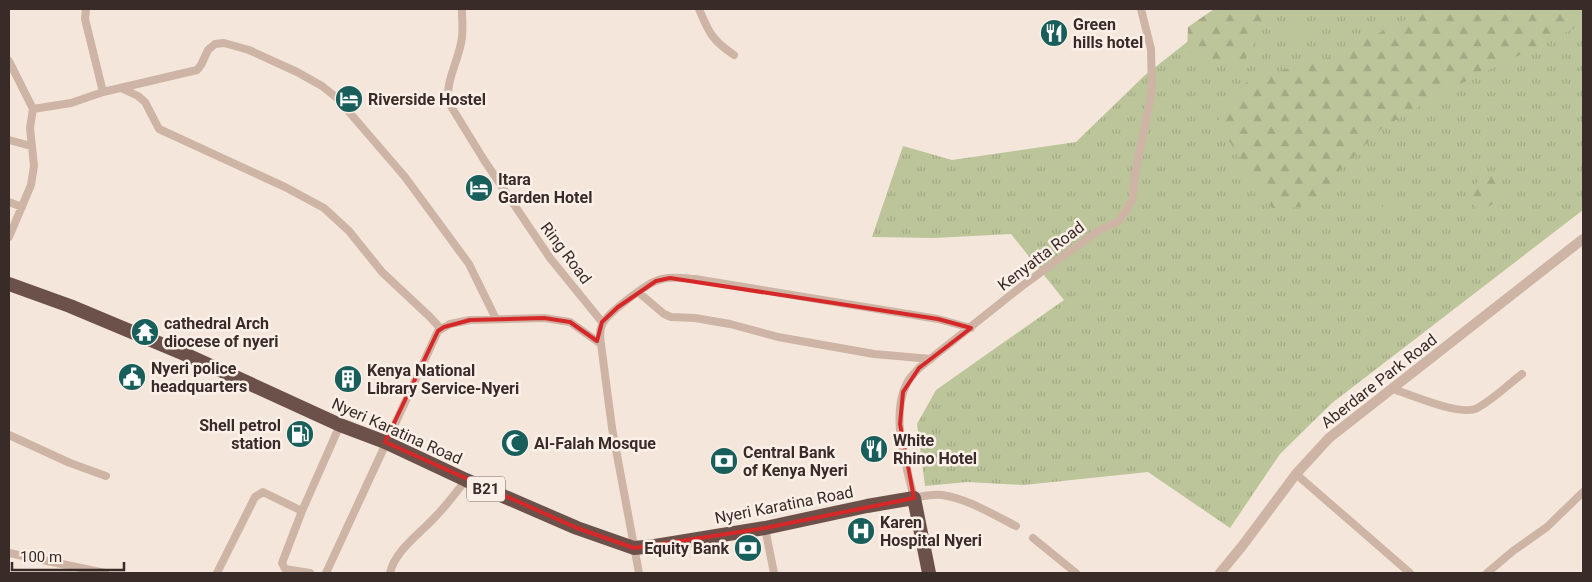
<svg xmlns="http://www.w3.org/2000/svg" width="1592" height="582" font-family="Roboto,sans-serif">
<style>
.grass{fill:url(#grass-tufts)}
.forest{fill:url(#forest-firs)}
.park{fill:#bbc599}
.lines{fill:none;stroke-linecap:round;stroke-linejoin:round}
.minor{stroke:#ceb4a5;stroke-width:8}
.tertiary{stroke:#ceb4a5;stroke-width:10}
.trunk{stroke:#6c514a;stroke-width:14}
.marked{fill:none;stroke:#d62828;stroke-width:4;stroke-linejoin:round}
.labels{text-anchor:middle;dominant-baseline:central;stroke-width:5;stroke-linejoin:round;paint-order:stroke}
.shield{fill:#fbf0e8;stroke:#736661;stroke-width:1}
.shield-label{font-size:15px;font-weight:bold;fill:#392b27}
.poi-label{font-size:16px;font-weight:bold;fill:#392b27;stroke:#fbf0e8;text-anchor:start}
.street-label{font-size:16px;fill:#392b27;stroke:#fbf0e8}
</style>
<defs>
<pattern id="grass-tufts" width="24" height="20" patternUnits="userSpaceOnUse" patternTransform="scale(1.25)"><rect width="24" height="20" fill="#bbc599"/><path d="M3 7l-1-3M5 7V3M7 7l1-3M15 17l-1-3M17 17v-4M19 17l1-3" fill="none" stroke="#a2a984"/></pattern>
<pattern id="forest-firs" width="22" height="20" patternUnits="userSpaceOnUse" patternTransform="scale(1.25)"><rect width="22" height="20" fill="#bbc599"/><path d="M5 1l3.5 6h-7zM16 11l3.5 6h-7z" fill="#a2a984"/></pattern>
</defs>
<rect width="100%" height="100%" fill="#f4e6db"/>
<path class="grass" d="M1229,9H1583V210L1332,403L1280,454L1230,528L1148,472L1024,485L967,482L925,486L917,424L936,390L1064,300L1011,234L934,238L872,237L903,146L952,160L1076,142L1144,76Z"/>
<path class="forest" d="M1214,9H1279L1266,23L1245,60C1219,63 1210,68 1187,51L1188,27Z
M1426,9H1583V24L1452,88L1382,128L1339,171L1322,196L1299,207L1272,208L1217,122L1248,80L1334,56Z
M1493,172L1498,173C1505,191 1498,207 1477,210C1465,193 1475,179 1493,172Z"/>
<path class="park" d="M1286 36a11 11 0 1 1 22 0a11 11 0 1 1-22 0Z
M1400,196L1407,199C1410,211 1396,219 1385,216L1382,212C1382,201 1391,197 1400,196Z"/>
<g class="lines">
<path class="minor" d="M462,9C462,18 463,28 462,37C460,59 444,82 449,103L484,160L550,258L602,322
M699,9C709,33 712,40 734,55
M9,61L33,109
M121,88L138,96L145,102L159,129L285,187L324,208L349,231L382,272L430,317L441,329
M103,92L197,70L201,65L208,50L215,44L224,43L249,50L297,72L322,86L337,98L405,177L469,264L496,319
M9,140L31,146
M9,202L22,207
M9,237L31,185L34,166L30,128L33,109L71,103L103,92L85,19L86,9
M638,292L664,314L671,317L695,318L730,324L778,337L874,354L931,359
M1393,389C1411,395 1457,415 1475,409C1488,404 1510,383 1522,374
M9,435L70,463L106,476
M1296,474L1410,573
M1016,526C994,515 966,498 942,495C933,494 923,496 914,498C906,465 890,415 907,383C909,378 915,373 919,368L1022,286L1070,251L1098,231L1119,221L1132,201L1135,174L1152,91L1151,49L1141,9
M765,528L774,573
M1033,538L1076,573
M9,553L105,573
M217,573L255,497L263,492L302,511
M310,573L285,569L282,563L302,511L340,425
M326,573L438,331L450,324L470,320L544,318L570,322L601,344
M390,573C395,550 421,533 436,516C447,505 456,492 466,480
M639,573L612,428L601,344C600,337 599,331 602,325C605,315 645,285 656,281C668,276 682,278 695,279L938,319L971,328
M1487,573L1513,551L1547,527L1583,492"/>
<path class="tertiary" d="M1220,573L1243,545L1296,474L1329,438L1583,239"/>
<path class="trunk" d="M9,284L70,306L187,355L340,425L385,442L466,480L577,528L634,548L655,546L765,528L867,506L914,498L929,573"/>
</g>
<path class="marked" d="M670,278L938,319L971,328L919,368L903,392L900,424L914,498L765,528L634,548L577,528L385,442L438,331L444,327L470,320L544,318L570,322L597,341L602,322L618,307L656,281Z"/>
<defs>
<symbol id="restaurant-disc" viewBox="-11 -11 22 22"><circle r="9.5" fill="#185f5c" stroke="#fbf0e8"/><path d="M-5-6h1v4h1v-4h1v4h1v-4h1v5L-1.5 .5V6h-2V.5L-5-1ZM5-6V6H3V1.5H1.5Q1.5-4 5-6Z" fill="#fff"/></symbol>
<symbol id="hotel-disc" viewBox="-11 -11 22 22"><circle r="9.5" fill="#185f5c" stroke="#fbf0e8"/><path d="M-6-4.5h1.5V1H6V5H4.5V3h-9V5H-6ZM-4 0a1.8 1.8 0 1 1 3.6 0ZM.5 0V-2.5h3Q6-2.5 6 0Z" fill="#fff"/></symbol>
<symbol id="temple-disc" viewBox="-11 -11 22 22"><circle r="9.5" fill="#185f5c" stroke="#fbf0e8"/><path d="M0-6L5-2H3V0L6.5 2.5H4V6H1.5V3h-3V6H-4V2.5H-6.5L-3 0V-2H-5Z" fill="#fff"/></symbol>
<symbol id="civic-disc" viewBox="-11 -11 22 22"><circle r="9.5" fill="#185f5c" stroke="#fbf0e8"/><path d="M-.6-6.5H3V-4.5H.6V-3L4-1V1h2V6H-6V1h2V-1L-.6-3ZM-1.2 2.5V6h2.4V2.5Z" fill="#fff"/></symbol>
<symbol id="building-disc" viewBox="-11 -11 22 22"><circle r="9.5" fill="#185f5c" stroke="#fbf0e8"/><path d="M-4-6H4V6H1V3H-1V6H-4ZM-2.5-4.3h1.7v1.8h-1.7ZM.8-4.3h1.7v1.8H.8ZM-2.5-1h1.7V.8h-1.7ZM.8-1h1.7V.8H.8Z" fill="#fff"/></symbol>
<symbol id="fuel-disc" viewBox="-11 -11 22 22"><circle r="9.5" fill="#185f5c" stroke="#fbf0e8"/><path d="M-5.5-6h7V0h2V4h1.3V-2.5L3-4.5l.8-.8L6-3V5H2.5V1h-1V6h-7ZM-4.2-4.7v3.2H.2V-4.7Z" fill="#fff"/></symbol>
<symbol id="mosque-disc" viewBox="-11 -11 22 22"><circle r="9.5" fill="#185f5c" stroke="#fbf0e8"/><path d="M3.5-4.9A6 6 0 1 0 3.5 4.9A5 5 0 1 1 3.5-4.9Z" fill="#fff"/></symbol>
<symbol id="bank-disc" viewBox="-11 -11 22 22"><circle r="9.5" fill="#185f5c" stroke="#fbf0e8"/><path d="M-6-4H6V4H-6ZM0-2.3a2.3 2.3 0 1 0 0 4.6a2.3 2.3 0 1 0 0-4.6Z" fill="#fff"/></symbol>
<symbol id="hospital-disc" viewBox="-11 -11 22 22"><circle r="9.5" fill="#185f5c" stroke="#fbf0e8"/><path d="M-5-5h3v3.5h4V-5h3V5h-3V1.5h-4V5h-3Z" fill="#fff"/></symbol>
</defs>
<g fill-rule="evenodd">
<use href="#restaurant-disc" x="1038" y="17" width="32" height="32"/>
<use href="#hotel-disc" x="333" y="83" width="32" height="32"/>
<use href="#hotel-disc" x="463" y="172" width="32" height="32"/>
<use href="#temple-disc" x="129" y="316" width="32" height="32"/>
<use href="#civic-disc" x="116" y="361" width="32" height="32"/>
<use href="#building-disc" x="332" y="363" width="32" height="32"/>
<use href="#fuel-disc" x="284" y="418" width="32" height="32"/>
<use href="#mosque-disc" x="499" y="427" width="32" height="32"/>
<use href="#restaurant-disc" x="858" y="433" width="32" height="32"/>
<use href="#bank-disc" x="708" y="445" width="32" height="32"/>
<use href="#hospital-disc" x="845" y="515" width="32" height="32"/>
<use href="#bank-disc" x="732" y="532" width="32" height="32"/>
</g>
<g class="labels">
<rect class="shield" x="467" y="476.5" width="38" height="25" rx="4"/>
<g class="shield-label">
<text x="486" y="489">B21</text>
</g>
<g class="poi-label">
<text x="1073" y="24">Green<tspan x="1073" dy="18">hills hotel</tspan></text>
<text x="368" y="99">Riverside Hostel</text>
<text x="498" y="179">Itara<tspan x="498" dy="18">Garden Hotel</tspan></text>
<text x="164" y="323">cathedral Arch<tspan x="164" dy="18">diocese of nyeri</tspan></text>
<text x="151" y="368">Nyeri police<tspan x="151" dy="18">headquarters</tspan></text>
<text x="367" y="370">Kenya National<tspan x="367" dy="18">Library Service-Nyeri</tspan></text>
<text x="281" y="425" text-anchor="end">Shell petrol<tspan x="281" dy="18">station</tspan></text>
<text x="893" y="440">White<tspan x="893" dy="18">Rhino Hotel</tspan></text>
<text x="534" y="443">Al-Falah Mosque</text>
<text x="743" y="452">Central Bank<tspan x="743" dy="18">of Kenya Nyeri</tspan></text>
<text x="880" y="522">Karen<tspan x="880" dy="18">Hospital Nyeri</tspan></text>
<text x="729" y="548" text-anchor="end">Equity Bank</text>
</g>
<g class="street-label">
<text transform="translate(566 253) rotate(53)">Ring Road</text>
<text transform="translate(1041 256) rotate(-37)">Kenyatta Road</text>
<text transform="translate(1379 381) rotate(-38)">Aberdare Park Road</text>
<text transform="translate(397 431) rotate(24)">Nyeri Karatina Road</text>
<text transform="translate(784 505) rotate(-11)">Nyeri Karatina Road</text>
</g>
</g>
<rect width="1592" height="582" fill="none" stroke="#392b27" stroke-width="20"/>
<path d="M12 562v8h112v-8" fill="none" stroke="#392b27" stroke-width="2.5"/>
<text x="20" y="562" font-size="15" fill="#392b27" stroke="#fbf0e8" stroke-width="4" paint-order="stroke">100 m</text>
</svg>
